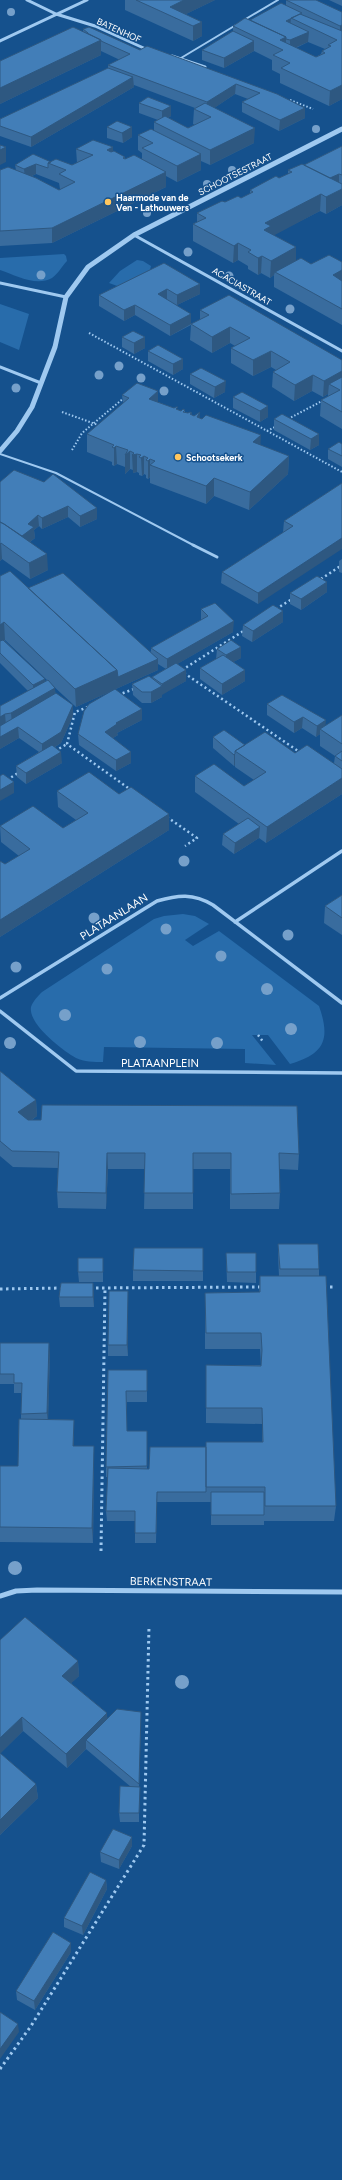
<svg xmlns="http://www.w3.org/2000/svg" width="342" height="2180" font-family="Figtree,sans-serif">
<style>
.green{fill:#286cab}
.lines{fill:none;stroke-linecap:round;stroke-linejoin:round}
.path-far2{stroke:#9fc9f0;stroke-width:2;stroke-dasharray:1.5 2;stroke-linecap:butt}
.path-far1{stroke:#9fc9f0;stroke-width:2.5;stroke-dasharray:2 3;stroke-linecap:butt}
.path{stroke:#9fc9f0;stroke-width:3;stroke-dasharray:2.5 3.5;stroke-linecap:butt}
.service-far1{stroke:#9fc9f0;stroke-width:2}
.service{stroke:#9fc9f0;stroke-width:3}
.minor-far2{stroke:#9fc9f0;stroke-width:3}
.minor-far1{stroke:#9fc9f0;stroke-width:3.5}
.minor{stroke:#9fc9f0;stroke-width:5}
.tertiary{stroke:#9fc9f0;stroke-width:5}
.tree{fill:#76a0ca}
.wall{fill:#396c9e;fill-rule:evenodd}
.shaded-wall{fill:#2e5881}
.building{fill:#427eb8;stroke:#2e5881}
.poi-dot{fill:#ffc65e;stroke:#15518d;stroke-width:1.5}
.labels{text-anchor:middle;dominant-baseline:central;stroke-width:3;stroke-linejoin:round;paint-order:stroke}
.far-street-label{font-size:9px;fill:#fff;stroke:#15518d}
.far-poi-label{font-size:9px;font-weight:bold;fill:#fff;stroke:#15518d;text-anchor:start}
.street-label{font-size:11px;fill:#fff;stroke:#15518d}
</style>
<rect width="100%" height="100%" fill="#15518d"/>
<path class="green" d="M64,254L66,256L67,261C62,266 58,274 52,278C36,287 15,275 0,270V258Z
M137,260L143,261L151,266L150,270L120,287L109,283L120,271Z
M0,304L29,314L19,350L0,342Z
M183,914L195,916L209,924L185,940L193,946L219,931L319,1006C331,1040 324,1054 290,1064L268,1035H252L276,1065L245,1063V1049L104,1047L103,1062C94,1062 84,1062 76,1058C62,1050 28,1024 31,1007C33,1001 38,996 42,992L154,919L164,916Z"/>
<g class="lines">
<path class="path-far2" d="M290,100L313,109
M89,333L342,472
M62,412L101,426
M288,419L322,401
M267,431L277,426
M72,450L82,433L124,398"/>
<path class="path-far1" d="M321,579L342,565
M276,609L292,599
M182,670L245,630
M184,673L301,753
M118,695L134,689
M88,707L75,712L67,744L131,790
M55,751L67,744
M7,780L18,773
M167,817L197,838L185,846
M258,1035L264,1043"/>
<path class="path" d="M324,1287H333
M90,1288L261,1287
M0,1289L63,1288
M101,1551L105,1288
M0,2069L31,2026L144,1845L149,1626"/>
<path class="service-far1" d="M244,20L278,0
M181,58L236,25
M0,454L56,473L195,546"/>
<path class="service" d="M193,545L217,557"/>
<path class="minor-far2" d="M27,0L56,14L95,26L148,50
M0,41L87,0
M172,56L205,67
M134,235L342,351
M0,283L66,297
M0,367L41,383"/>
<path class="minor-far1" d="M235,922L342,851
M0,998L157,901C178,895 193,893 213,905L342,1003
M0,1011L76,1071L342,1073"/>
<path class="minor" d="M0,1596L16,1591L37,1590L342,1592"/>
<path class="tertiary" d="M0,451L17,431L32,407L55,347L66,297L88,267L134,235L342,129"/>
</g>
<g class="tree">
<circle cx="11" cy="12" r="4"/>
<circle cx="316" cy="129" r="4"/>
<circle cx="232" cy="170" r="4"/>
<circle cx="207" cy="184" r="4"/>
<circle cx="147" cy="213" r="4"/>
<circle cx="188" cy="252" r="4.5"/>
<circle cx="41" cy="275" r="4.5"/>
<circle cx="229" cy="276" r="4.5"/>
<circle cx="290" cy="309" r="4.5"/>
<circle cx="119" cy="366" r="4.5"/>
<circle cx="99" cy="375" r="4.5"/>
<circle cx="141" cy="378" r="4.5"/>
<circle cx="16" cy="388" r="4.5"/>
<circle cx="164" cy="391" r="4.5"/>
<circle cx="184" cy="861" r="5.5"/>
<circle cx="94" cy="918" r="5.5"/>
<circle cx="166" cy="929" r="5.5"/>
<circle cx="288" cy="935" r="5.5"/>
<circle cx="221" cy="956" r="5.5"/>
<circle cx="16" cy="967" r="5.5"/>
<circle cx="107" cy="969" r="5.5"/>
<circle cx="267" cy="989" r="6"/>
<circle cx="65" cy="1015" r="6"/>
<circle cx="291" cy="1029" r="6"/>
<circle cx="140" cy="1042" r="6"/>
<circle cx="10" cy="1043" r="6"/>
<circle cx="217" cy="1043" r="6"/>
<circle cx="15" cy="1568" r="7"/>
<circle cx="182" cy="1682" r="7"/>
</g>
<path class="wall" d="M125,0H215L186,14L202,36L193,41L125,10Z
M286,0L342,12V99L329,106L280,83V74L272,70V60L254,51L224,68L202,60V50L233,31V26L250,20L286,6ZM308,42L325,49L322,51L321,54L316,57L296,48Z
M329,0H342V6Z
M83,29L140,50L277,94L305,118L279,131L242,112V102L248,99L235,94L214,108L254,143L210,165L201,161V170L177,182L166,176V187L52,243L0,246V170H16L15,165L51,162L72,165L77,163L76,149L113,147V151L125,157V159H142V153L138,150V135L154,131V122L158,120L139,113V103L148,97L171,116L168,118L188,128L195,125L193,124L194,109L195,108L134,85V87L31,147L0,136V119L108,68V65L120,60L101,51V55L0,104V61L83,32ZM36,174L59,183L60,189L61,190H59L32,176Z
M107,127L132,137L123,143L107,138Z
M342,146V205L326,214L320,211L273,235L296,247V261L311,264L342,262V325L274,287V275L270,278L261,273L258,275L248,269V266L238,260L233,263L193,241V224L197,222V213L225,202L241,198L250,194V190L279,178L288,174V170L304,165Z
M200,284V294L177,305L191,324L200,320V310L342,360V429L320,416L321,400L328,396V394L323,397L312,391L294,401L272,387L273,372L276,370L271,367L253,376L231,363V348L235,346L230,343L212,353L190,340L191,325L170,336L135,315L124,321L99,306V295Z
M122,337H145V348L134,354L122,347Z
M148,351L183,369L173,375L148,361Z
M190,374L225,392L214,398L190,384Z
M158,391V402L181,411L185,410V412L199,418L260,445L289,456L288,474L249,510L214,496L206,504L150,483V477L148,479L146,478V475L144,474L142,476L139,475V473L137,472L133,473V470L130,469L125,474V467L117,464L114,466L112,465V462L87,452V434L123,403L122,395Z
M233,397L268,406V417L260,422L233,408Z
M274,419L319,434V445L310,450L274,430Z
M342,444V467L328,459V449Z
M14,470L97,519L80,527L68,517L42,529L39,526L34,530L35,538L30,542L48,570L30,579L2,559L0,561V482Z
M342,483L258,604L221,583L222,572L284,532H283L284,521Z
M342,559V573L339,572V561Z
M0,576L28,588L151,652V648L201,620V609L233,632L177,664L186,670V681L162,694V697L151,703H142L133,695L132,684L152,678V677L166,669L158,664V670L76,707L51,684L56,694L73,716L61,743L55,747L62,763L26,784L17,777L16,766L39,752L19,738L0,749V706L28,691L0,663ZM5,640L47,680L45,681L5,641Z
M327,582V592L301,610L290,604V593Z
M283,622L252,642L242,636L243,625Z
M217,649L241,658L233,662L245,681L222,695L200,679V668L216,659Z
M282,695L326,726L342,715V794L266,843L259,838L234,854L222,845L223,834L239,824L195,792V776L244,786L254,780L235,767V765L234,766L213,748V737L245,745L295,753L334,763L335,756L320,746V734L316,737L302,728L294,733L267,715V704Z
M142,720L117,733L118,735L113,738L131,763L116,771L79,745L78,734Z
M57,791L169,830L0,937V861L5,864L19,856L1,842L0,826L63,828L76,820L58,807Z
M342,895V935L324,923L325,906Z
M0,1071L36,1100L37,1116L32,1120L299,1154L298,1170L279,1169L280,1193L279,1209H230V1169H193V1209H144L145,1169H108L106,1209L58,1208L57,1192L58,1168L13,1167L0,1156Z
M278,1244L319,1269V1276L336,1506L334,1521H264V1518V1525H211V1502H157L156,1543H135V1521H107L106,1511L108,1477H106V1467L108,1370H147V1402H127V1431H147V1469H149L206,1447L262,1442V1424L206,1423V1365H261L260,1349H205V1293L259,1292L260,1276H279L278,1255Z
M203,1248V1281H133V1270Z
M226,1253L256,1272V1283L227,1282Z
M103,1269V1282H79L78,1272Z
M128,1291V1356H108V1345Z
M94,1294V1307H60L59,1297Z
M0,1343L50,1353L48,1419L74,1420V1446L94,1461L93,1543L0,1542V1466H18L21,1419V1393H14V1384H0Z
M0,1640L78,1661L79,1676L71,1683L107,1713V1718L141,1712L139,1787V1822H120L119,1813L131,1787L86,1749L67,1768L23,1731L0,1753L36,1784L38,1798L0,1835Z
M132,1837V1846L119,1869L101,1862L100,1852Z
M106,1880L107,1889L83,1935L64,1927V1918Z
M71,1952L35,2010L17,2000L16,1991Z"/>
<path class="shaded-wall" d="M184,0H215L176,19L170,7Z
M291,18L290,28L286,21Z
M202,22V36L193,41V26Z
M342,25V34L340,36V26Z
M309,32L308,42L290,50V40Z
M286,37V52L283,50L280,40Z
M101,40V55L0,104V88Z
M254,41V51L224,68V58Z
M133,77L134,87L31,147V137Z
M236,84L235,94L207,113V102Z
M342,85V99L329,106L330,91Z
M171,106V116L162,121V111Z
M305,108V118L279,131L280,120Z
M132,127V137L123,143L122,133Z
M255,128L254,143L210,165V150Z
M6,147V162L0,165V150Z
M113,147V162L107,150Z
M201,154V170L177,182V166Z
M36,164V174L25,179L24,169Z
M166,172V187L52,243V228Z
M339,174V184L330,178Z
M342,189V205L326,214V197Z
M321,194L320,211L271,237L264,230L265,223Z
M238,243V260L233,263L234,246Z
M296,247V264L275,272L274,275L270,278L271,261Z
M262,256L261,273L258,275V258Z
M342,270V285L333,275Z
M200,284V294L177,305V295Z
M167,289V300L158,294Z
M135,305V315L124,321V310Z
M191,314V324L170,336V325Z
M230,327V343L212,353V337Z
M145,337V348L134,354V343Z
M271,351V367L253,376V360Z
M183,359V369L173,375V364Z
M342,371V387L329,384L328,394L323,397L324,381Z
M313,375L312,391L294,401L295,385Z
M226,381L225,392L214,398L215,387Z
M158,391V409L149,399Z
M268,406V417L260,422V411Z
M200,412L199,430L197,417Z
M319,434V445L310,450L311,439Z
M261,435L260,453L253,442Z
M116,446L117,464L114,466V448Z
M130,451V469L125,474V455Z
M137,454V472L133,473L132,455Z
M144,456V474L142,476L141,458Z
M289,456L288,474L249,510L250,492Z
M150,459V477L148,479V461Z
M214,478V496L206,504V486Z
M68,506V517L42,529V518Z
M97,508V519L80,527V516Z
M38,515L39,526L34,530L35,538L19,550L18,539L28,524Z
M342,538V549L258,604V593Z
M1,543L2,559L0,561V544Z
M47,554L48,570L30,579L29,563Z
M327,582V592L301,610V599Z
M283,611V622L252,642L253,631Z
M234,621L233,632L167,670V659Z
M4,622L5,640L0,643V625Z
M241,647V658L226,666V655Z
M158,659V670L76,707L75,689L117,670Z
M186,670V681L162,695V684Z
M245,670V681L222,695V684Z
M45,679L46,690L33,696V685Z
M162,686V697L151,703V692Z
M55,688L56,699L12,724L11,713Z
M73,705V716L61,743L42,755V744Z
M142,709V720L117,733L118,735L105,743V732L116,723Z
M5,714L6,725L0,728V717Z
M303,717L302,728L294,733V722Z
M326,720L325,731L320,729V734L316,737L317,726Z
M18,727L19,738L0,749V737Z
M61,752L62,763L26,784V773Z
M131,752V763L116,771V760Z
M235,754V765L234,766V755Z
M342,778V794L266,843L267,827Z
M14,782V793L0,801V790Z
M169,814V830L0,937V920Z
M260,827L259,838L234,854L235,843Z
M36,1100L37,1116L20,1128L18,1112Z
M107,1153L108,1169L106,1209V1193Z
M93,1283L94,1294V1307L93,1297Z
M128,1291V1356L127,1345Z
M49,1343L50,1353L48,1424L47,1413Z
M74,1420V1461L73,1446Z
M94,1446V1461L93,1543L92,1528Z
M78,1661L79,1676L63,1691L62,1676Z
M141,1712V1721L139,1793V1784Z
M107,1713L108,1728L86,1740V1749L67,1768L66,1754Z
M22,1717L23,1731L0,1754V1738Z
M36,1784L38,1798L0,1835V1820Z
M132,1837V1846L119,1869V1860Z
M106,1880L107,1889L83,1935L82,1926Z
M71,1943V1952L35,2010L34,2001Z
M18,2024L19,2032L0,2059V2049Z"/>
<path class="building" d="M136,0H184L170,7L202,22L193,26Z
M286,0H316L342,12V25L340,26Z
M281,3L302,13L286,21L309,32L290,40L286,39V37L250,20Z
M300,14L342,31V85L330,91L281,68L290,63L273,55L283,50L233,26L245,18L286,37L280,40L316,57L325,53L322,51L331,46L328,45L337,40L291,18Z
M73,27L101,40L0,88V61Z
M89,27L140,50L147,46L277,94L305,108L280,120L242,102L260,93L236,84L207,102L108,65L130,54L101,41V40L87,33H88L83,29Z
M233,31L254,41L224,58L202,50Z
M108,68L133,77L31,137L0,126V119Z
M148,97L171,106L162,111L139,103Z
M205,103L255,128L210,150L154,122L165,116L188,128L211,117L194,109Z
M117,121L132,127L122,133L107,127Z
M151,129L201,154L177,166L142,148L153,143L138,135Z
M93,140L113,147L107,150L111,152L114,151L125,157L123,158L125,159L134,155L166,172L52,228L0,231V170L8,167L36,178L59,190L75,182L59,174L66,170L48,163L56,159L72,165L93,155L76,149Z
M0,145L6,147L0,150Z
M342,146V175L339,174L330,178L304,165Z
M33,154L51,162L48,163V168L36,164L24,169L15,165Z
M302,164L342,184V189L326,197L321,194L265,223L271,226L264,230L296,247L271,261L262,256L258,258L248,252L251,250L238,243L234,246L193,224L206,218L197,213L222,201L225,202L238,196L241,198L253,192L250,190L276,176L279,178L292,172L288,170Z
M329,255L342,262V270L333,275L342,281V309L275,272L301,258L311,264Z
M164,263L200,284L177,295L167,289L158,294L191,314L170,325L135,305L124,310L99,295Z
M229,295L342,360V371L324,381L313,375L295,385L273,372L290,362L271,351L253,360L231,348L250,338L230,327L212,337L191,324L209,315L200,310Z
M133,331L145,337L134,343L122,337Z
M158,345L183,359L173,364L148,351Z
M201,368L226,381L215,387L190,374Z
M342,377V412L321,400L340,390L329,384Z
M137,383L158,391L149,399L174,408L176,407H178L176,409L181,411L183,409L185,410L183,412L188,413L190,412L192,413L190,414L194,416L200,412L197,417L202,419L206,415L261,435L253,442L289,456L250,492L214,478L206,486L150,465L155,461L150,459L148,461L146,460L148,458L144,456L141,458L139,457L141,455L137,454L132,455L134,453L130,451L125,455L128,450L116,446L114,448L112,447L114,445L87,434L129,398L122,395Z
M242,392L268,406L260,411L233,397Z
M282,414L319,434L311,439L274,419Z
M339,442L342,444V456L328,449Z
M14,470L44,482L53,474L97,508L80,516L68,506L42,518L38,515L28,524L34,527L22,536L4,524L0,522V482Z
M342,483V538L258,593L222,572L293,526L284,521Z
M0,522L4,524L47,554L29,563L1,543L0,544Z
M10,571L117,670L75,689L4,622L0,625V576Z
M63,573L158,659L118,677L117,670L28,588Z
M317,576L327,582L301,599L290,593Z
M215,603L234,621L167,659L151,648L208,616L201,609Z
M273,605L283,611L253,631L243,625Z
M3,640L45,679L33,685L0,653V641Z
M231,640L241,647L226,655L217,649Z
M223,655L245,670L222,684L200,668Z
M176,663L186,670L162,684L152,677Z
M149,676L162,686L151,692H142L132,684Z
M48,680L55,688L11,713L5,714L0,717V706Z
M115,689L142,709L116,723L117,724L105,732L131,752L116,760L78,734L84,711L89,704Z
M56,693L73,705L61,732L42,744L18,727L0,737V726Z
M282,695L326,720L317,726L303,717L294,722L267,704Z
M342,715V744L320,729Z
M224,730L245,745L235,751V754L234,755L213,737Z
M265,732L295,753L307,745L342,769V778L267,827L195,776L214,764L244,786L266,772L235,751Z
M52,745L61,752L26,773L16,766Z
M342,751V761L335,756Z
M89,772L119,794L131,787L169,814L0,920V861L5,864L30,849L0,826L33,806L63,828L88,813L57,791Z
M3,774L14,782L0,790V776Z
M248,818L260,827L235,843L223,834Z
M342,895V918L325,906Z
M0,1071L36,1100L18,1112L28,1120H41L42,1105L297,1106L299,1154L279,1153L280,1193L231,1194V1153H193V1193H144L145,1153H107L106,1193L57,1192L59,1152L12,1151L0,1141Z
M278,1244H318L319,1269H280Z
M134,1248H203V1271L133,1270Z
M226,1253H256V1272H227Z
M78,1258H103V1272H78Z
M260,1276H326L336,1506H265V1487H206V1442H263L262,1408H206V1365L261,1366L262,1350L261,1333H206L205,1293L260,1292Z
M61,1283H93V1297H59Z
M109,1291H128L127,1345H108Z
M0,1343H49L47,1413L21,1414L22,1383H14V1374H0Z
M108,1370H147V1391H126L127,1431H147V1466L106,1467Z
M19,1419L74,1420L73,1446H94L92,1528L0,1527V1466H18Z
M150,1447H206V1492H157L156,1533H135V1511H106L108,1468L149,1469Z
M211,1492H264V1515H211Z
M25,1617L78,1661L62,1676L107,1713L66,1754L22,1717L0,1738V1640Z
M117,1709L141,1712L139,1784L86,1740Z
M0,1753L36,1784L0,1820Z
M120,1786L140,1787L139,1813H119Z
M113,1829L132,1837L119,1860L100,1852Z
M90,1872L106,1880L82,1926L64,1918Z
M53,1932L71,1943L34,2001L16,1991Z
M0,2012L18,2024L0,2049Z"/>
<g class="poi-dot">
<circle cx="108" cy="202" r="4"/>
<circle cx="178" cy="457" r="4"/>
</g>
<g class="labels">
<g class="far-street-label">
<text transform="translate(119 30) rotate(24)">BATENHOF</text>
<text transform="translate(235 174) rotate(-27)">SCHOOTSESTRAAT</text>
<text transform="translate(242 286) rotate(30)">ACACIASTRAAT</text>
</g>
<g class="far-poi-label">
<text x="116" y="197">Haarmode van de<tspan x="116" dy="10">Ven - Lathouwers</tspan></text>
<text x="186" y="457">Schootsekerk</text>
</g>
<g class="street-label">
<text transform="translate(114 917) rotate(-32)">PLATAANLAAN</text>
<text x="160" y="1063">PLATAANPLEIN</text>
<text transform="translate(171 1582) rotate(1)">BERKENSTRAAT</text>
</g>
</g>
</svg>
